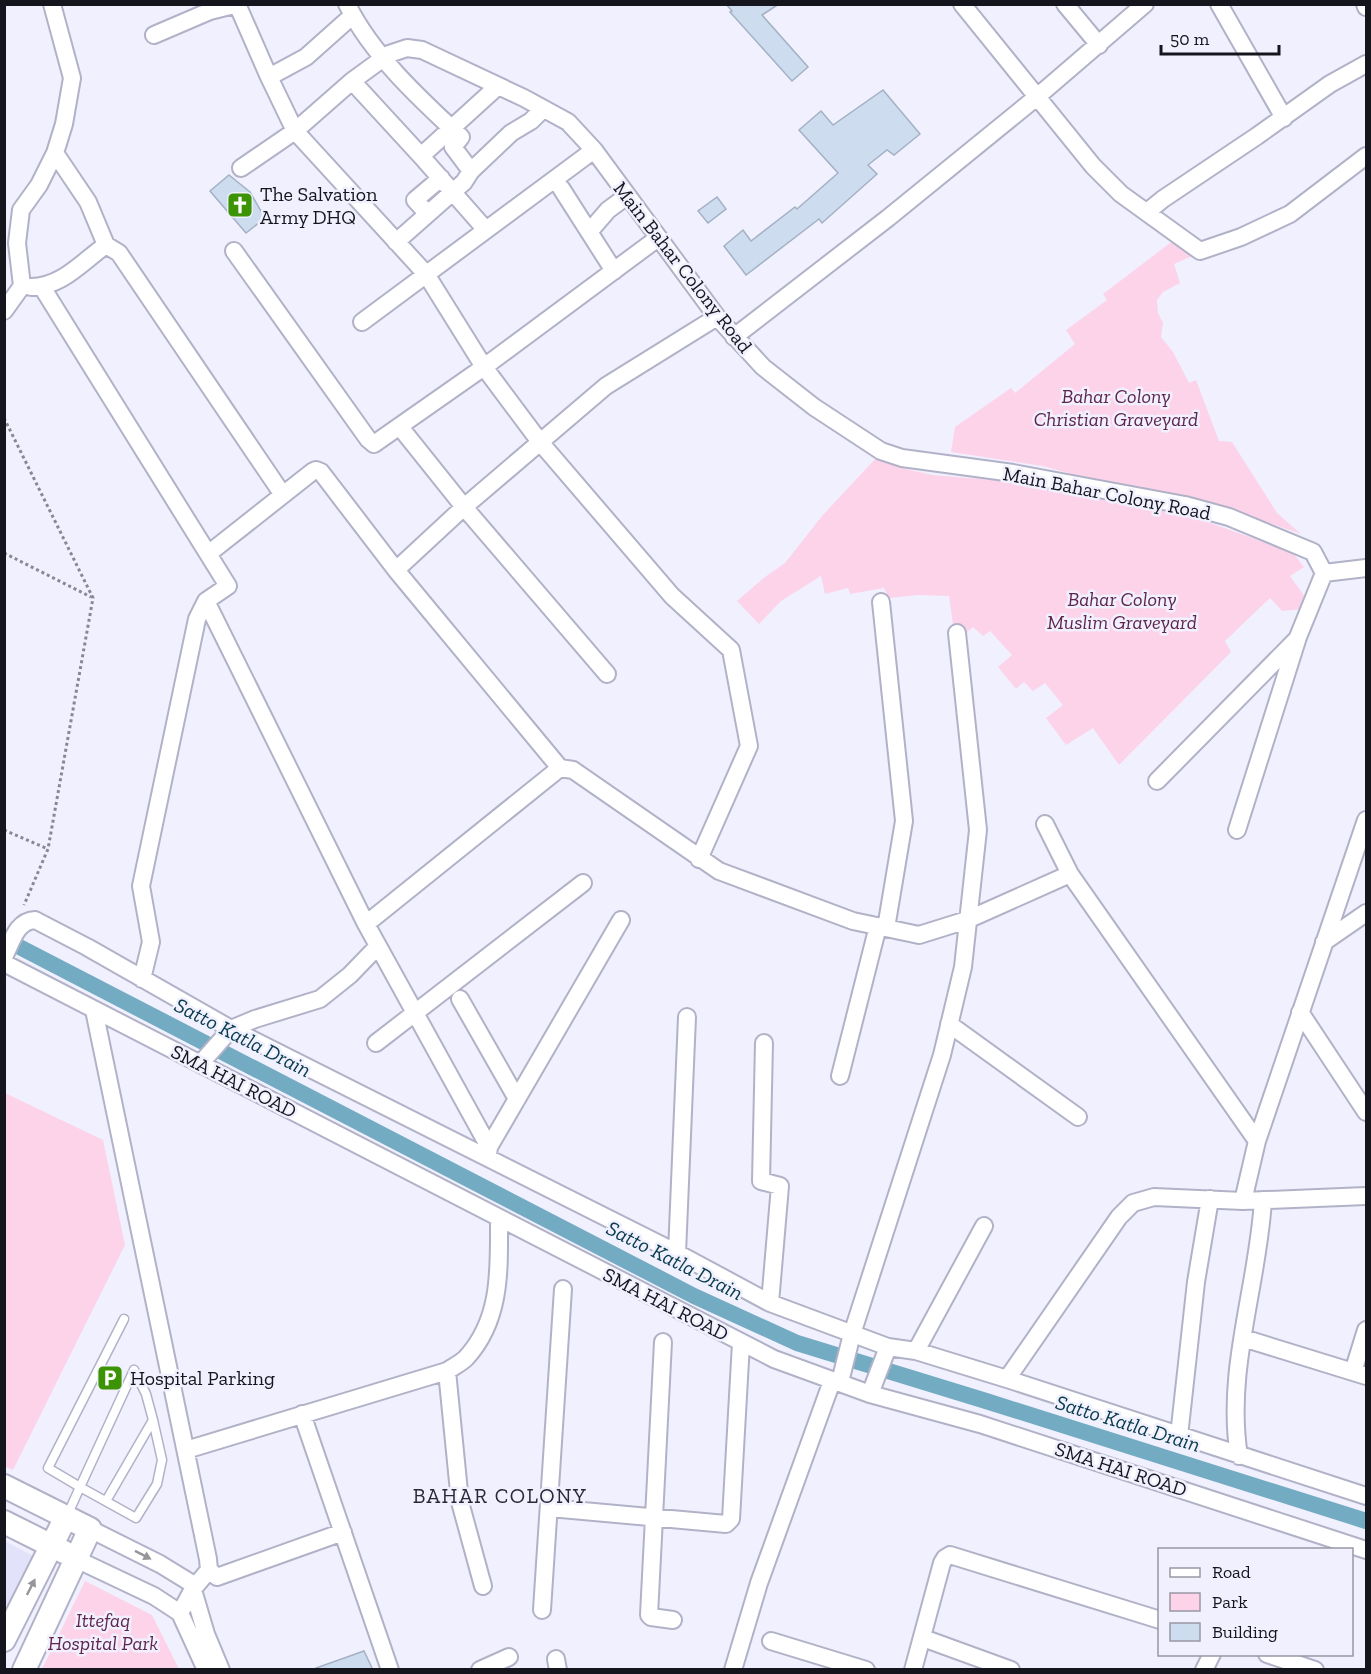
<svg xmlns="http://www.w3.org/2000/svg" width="1371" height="1674" font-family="'Zilla Slab',serif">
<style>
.built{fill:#e2e3fb}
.green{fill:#fdd3ea}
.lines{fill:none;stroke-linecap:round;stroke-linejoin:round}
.canal{stroke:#73abc2;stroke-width:16}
.building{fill:#cddcef;stroke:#a4b1c4;stroke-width:1.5}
.lane-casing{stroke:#b1b2c7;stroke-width:11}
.street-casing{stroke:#b1b2c7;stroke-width:20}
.secondary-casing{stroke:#b1b2c7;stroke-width:26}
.path{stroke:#888893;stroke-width:3;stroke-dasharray:3 3;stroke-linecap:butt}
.lane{stroke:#fff;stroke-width:8}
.street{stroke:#fff;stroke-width:16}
.secondary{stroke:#fff;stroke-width:22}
.oneway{fill:#969699}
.labels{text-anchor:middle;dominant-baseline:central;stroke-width:5;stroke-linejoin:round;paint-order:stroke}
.poi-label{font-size:20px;fill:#15151d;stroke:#f0f0fe;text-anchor:start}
.street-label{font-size:20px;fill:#15151d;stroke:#f0f0fe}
.park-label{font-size:20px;font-style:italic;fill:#5f254b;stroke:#f0f0fe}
.water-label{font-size:21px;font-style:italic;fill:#073a4b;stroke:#f0f0fe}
.neighbourhood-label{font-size:21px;letter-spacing:1.5px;fill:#282839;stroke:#f0f0fe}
</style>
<rect width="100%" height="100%" fill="#f0f0fe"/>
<path class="built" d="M5,1541L37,1558L5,1620Z"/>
<path class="green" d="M1174,240L1192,256L1174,264L1180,283L1163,292L1157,300L1158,313L1163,323L1161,337L1173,352L1189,383L1196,380L1219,441L1232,442L1277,513L1301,534L1220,506L1082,477L1043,466L951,452L955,427L1011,388L1015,393L1075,344L1066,330L1107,300L1103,294Z
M877,457L898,467L932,475L1031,483L1185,514L1292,552L1304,567L1290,576L1305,597L1303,609L1282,611L1270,598L1225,641L1231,652L1119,765L1093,728L1066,745L1046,718L1063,705L1045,683L1033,691L1024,682L1016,689L998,667L1012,655L990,631L983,636L973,627L966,633L953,625L949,596L918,595L889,598L884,588L850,594L848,588L825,594L821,576L781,601L759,624L737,601L765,577L785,563L822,516Z
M5,1093L103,1140L125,1245L13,1470L4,1466Z
M85,1581L152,1615L179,1669H42Z"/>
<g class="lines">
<path class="canal" d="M4,939L694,1296L797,1343L986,1401L1366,1521"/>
</g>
<path class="building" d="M726,4H779L762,15L808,67L792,81L730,12L732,11Z
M883,90L920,134L894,155L887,150L868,165L877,174L822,223L819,219L746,275L724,246L743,230L751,241L795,207L797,209L838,173L799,130L821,111L833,125Z
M229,175L250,192L265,218L246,233L210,191Z
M717,197L726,209L708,223L698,211Z
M364,1651L373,1670H316V1668Z"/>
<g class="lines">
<defs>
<path id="lane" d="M124,1319L48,1468L80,1487L134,1370
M134,1370L146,1394L153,1420
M67,1516L80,1487L136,1518L157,1484L162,1460L153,1420L106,1501"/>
<path id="street" d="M237,4L269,77L295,131L426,274L484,367L540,442L672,596L731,650L749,746L699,859
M347,4C371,54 421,100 461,137L453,147L471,171L511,133L531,121L543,109
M962,4L1093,166L1121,194L1200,251L1241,237L1290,214L1366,156
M1065,4L1099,45
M1219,4L1284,118
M1365,4L1366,7
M154,35L210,11L238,4
M269,77L306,57L352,16
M352,81L421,156L498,86
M421,156L486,230
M241,168L295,131L352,81L389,54L407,48L422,50L524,98L568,122L594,150L717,317L763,367L814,407L881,451L902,458L1013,473L1185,505L1229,517L1313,552L1324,573L1366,568
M561,188L614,271
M1147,212L1163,199L1257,136L1330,84L1366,64
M427,213L415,200L441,178
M589,232L608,210L627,196
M396,242L464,182L471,171
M106,245L119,253L283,495
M234,251L368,439L374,444L484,367L658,238
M31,287C62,287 83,261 106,245L88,202L55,153
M42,287L228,586L206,601L197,619L141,886L151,942L142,979
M4,311L22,286L17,243L21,210L39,185L55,153L64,124L72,78L52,4
M362,322L594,150
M734,337L888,218L1038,96L1145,4
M400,427L464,507L607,674
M208,554L312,472L316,470L321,472L396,570L560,768L573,770L719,871L853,921L919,935L967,920L1070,874
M396,570L464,507L606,386L717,317
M206,601L366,924L489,1147
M881,602L904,821L886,928
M1157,781L1296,640
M1045,824L1070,874L1257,1141
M1237,830L1298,637L1324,573
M366,924L560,768
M1324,942L1366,913
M4,957C12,942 16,921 35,920L87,947L231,1029L677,1253L770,1303L888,1347L916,1351L1007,1379L1366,1496
M4,963L774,1359L870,1394L980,1424L1366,1550
M460,999L517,1099
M94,1010L208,1559L209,1570L193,1589L180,1613
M1300,1012L1366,1112
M949,1024L1078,1117
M376,1043L583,883
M764,1043L761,1181L780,1186L770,1303
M201,1063L231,1029L255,1019L320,999L350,975L378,946
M840,1076L878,926
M488,1155L489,1147L621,920
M1243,1201L1257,1141L1366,820
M677,1253L687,1017
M1243,1338L1366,1376
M663,1342L649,1615L651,1617L673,1620
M916,1351L984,1226
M1353,1372L1366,1330
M1007,1379L1119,1217L1133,1203L1154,1197L1243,1201L1366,1196
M840,1382L852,1334L942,1055L963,967L978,830L957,633
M870,1394L888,1347
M302,1414L390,1670
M1179,1436L1196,1282L1210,1199
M186,1450L447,1371
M1239,1456C1225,1370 1258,1286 1263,1200
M550,1508L726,1524L731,1519L741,1343
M90,1529L160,1564L191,1583L206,1634L221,1670
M76,1559L154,1596L180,1613L206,1670
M209,1570L217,1577L343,1532
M483,1586L460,1502L447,1371C453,1367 461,1363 466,1358C502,1319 499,1268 499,1219
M542,1610L563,1289
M923,1638L1011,1670
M771,1641L866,1670
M1267,1654L1315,1670
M556,1659L558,1670
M480,1670L509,1657
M733,1670L759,1583L832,1381
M913,1670L942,1563L945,1558L950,1555L1160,1620
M1204,1670L1212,1654"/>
<path id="secondary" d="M4,1486L90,1529L24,1670
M4,1522L64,1552
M4,1640L66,1517"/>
</defs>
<use href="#lane" class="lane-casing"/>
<use href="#street" class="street-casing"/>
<use href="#secondary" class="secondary-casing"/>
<path class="path" d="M4,418L93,598L48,849L24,905
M4,553L91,597
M4,830L48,849"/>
<use href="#lane" class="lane"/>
<use href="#street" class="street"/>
<use href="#secondary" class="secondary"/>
</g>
<defs><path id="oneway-solid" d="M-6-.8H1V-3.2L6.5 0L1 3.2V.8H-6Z" transform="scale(1.5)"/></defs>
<g class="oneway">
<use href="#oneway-solid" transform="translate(143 1555) rotate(27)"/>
<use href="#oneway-solid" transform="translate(31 1587) rotate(-63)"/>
</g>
<defs>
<symbol id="church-square" viewBox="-11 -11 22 22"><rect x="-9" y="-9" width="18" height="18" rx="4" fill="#3c9304" stroke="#f0f0fe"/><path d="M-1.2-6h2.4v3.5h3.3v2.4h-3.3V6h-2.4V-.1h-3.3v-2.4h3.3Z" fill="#fff"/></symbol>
<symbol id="parking-square" viewBox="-11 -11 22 22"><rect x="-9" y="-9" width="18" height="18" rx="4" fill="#3c9304" stroke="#f0f0fe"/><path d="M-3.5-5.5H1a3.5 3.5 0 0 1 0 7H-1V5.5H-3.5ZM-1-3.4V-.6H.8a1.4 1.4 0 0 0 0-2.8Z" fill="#fff"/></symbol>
</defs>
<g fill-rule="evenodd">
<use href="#church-square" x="225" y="190" width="30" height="30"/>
<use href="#parking-square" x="95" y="1363" width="30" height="30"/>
</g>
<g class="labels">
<g class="poi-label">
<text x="260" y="194">The Salvation<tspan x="260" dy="23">Army DHQ</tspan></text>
<text x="130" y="1378">Hospital Parking</text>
</g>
<g class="street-label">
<text transform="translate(683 267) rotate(52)">Main Bahar Colony Road</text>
<text transform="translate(1107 493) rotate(11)">Main Bahar Colony Road</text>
<text transform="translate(234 1081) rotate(27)">SMA HAI ROAD</text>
<text transform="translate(666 1304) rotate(27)">SMA HAI ROAD</text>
<text transform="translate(1121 1469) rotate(18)">SMA HAI ROAD</text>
</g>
<g class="park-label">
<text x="1116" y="396">Bahar Colony<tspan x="1116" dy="23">Christian Graveyard</tspan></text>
<text x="1122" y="599">Bahar Colony<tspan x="1122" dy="23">Muslim Graveyard</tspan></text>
<text x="103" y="1620">Ittefaq<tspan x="103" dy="23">Hospital Park</tspan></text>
</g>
<g class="water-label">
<text transform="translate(243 1037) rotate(27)">Satto Katla Drain</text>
<text transform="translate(675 1260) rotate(27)">Satto Katla Drain</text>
<text transform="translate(1128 1423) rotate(17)">Satto Katla Drain</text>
</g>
<g class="neighbourhood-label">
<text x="500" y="1495">BAHAR COLONY</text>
</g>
</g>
<rect width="1371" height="1674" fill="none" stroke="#15151d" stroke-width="12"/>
<rect x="1158" y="1548" width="195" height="108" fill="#f0f0fe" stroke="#9898a4" stroke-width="1.5"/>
<rect x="1170" y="1568" width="30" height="9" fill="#ffffff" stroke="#9898a4" stroke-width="1.5"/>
<text x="1212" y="1578" font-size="18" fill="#15151d">Road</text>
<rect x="1170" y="1593" width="30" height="18" fill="#fdd3ea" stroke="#9898a4" stroke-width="1.5"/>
<text x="1212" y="1608" font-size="18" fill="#15151d">Park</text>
<rect x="1170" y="1623" width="30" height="18" fill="#cddcef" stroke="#9898a4" stroke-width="1.5"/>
<text x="1212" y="1638" font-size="18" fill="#15151d">Building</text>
<path d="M1161 45v9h118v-9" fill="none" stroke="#15151d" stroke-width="3"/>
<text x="1170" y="45" font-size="18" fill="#15151d" stroke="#f0f0fe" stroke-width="4.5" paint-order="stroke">50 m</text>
</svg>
